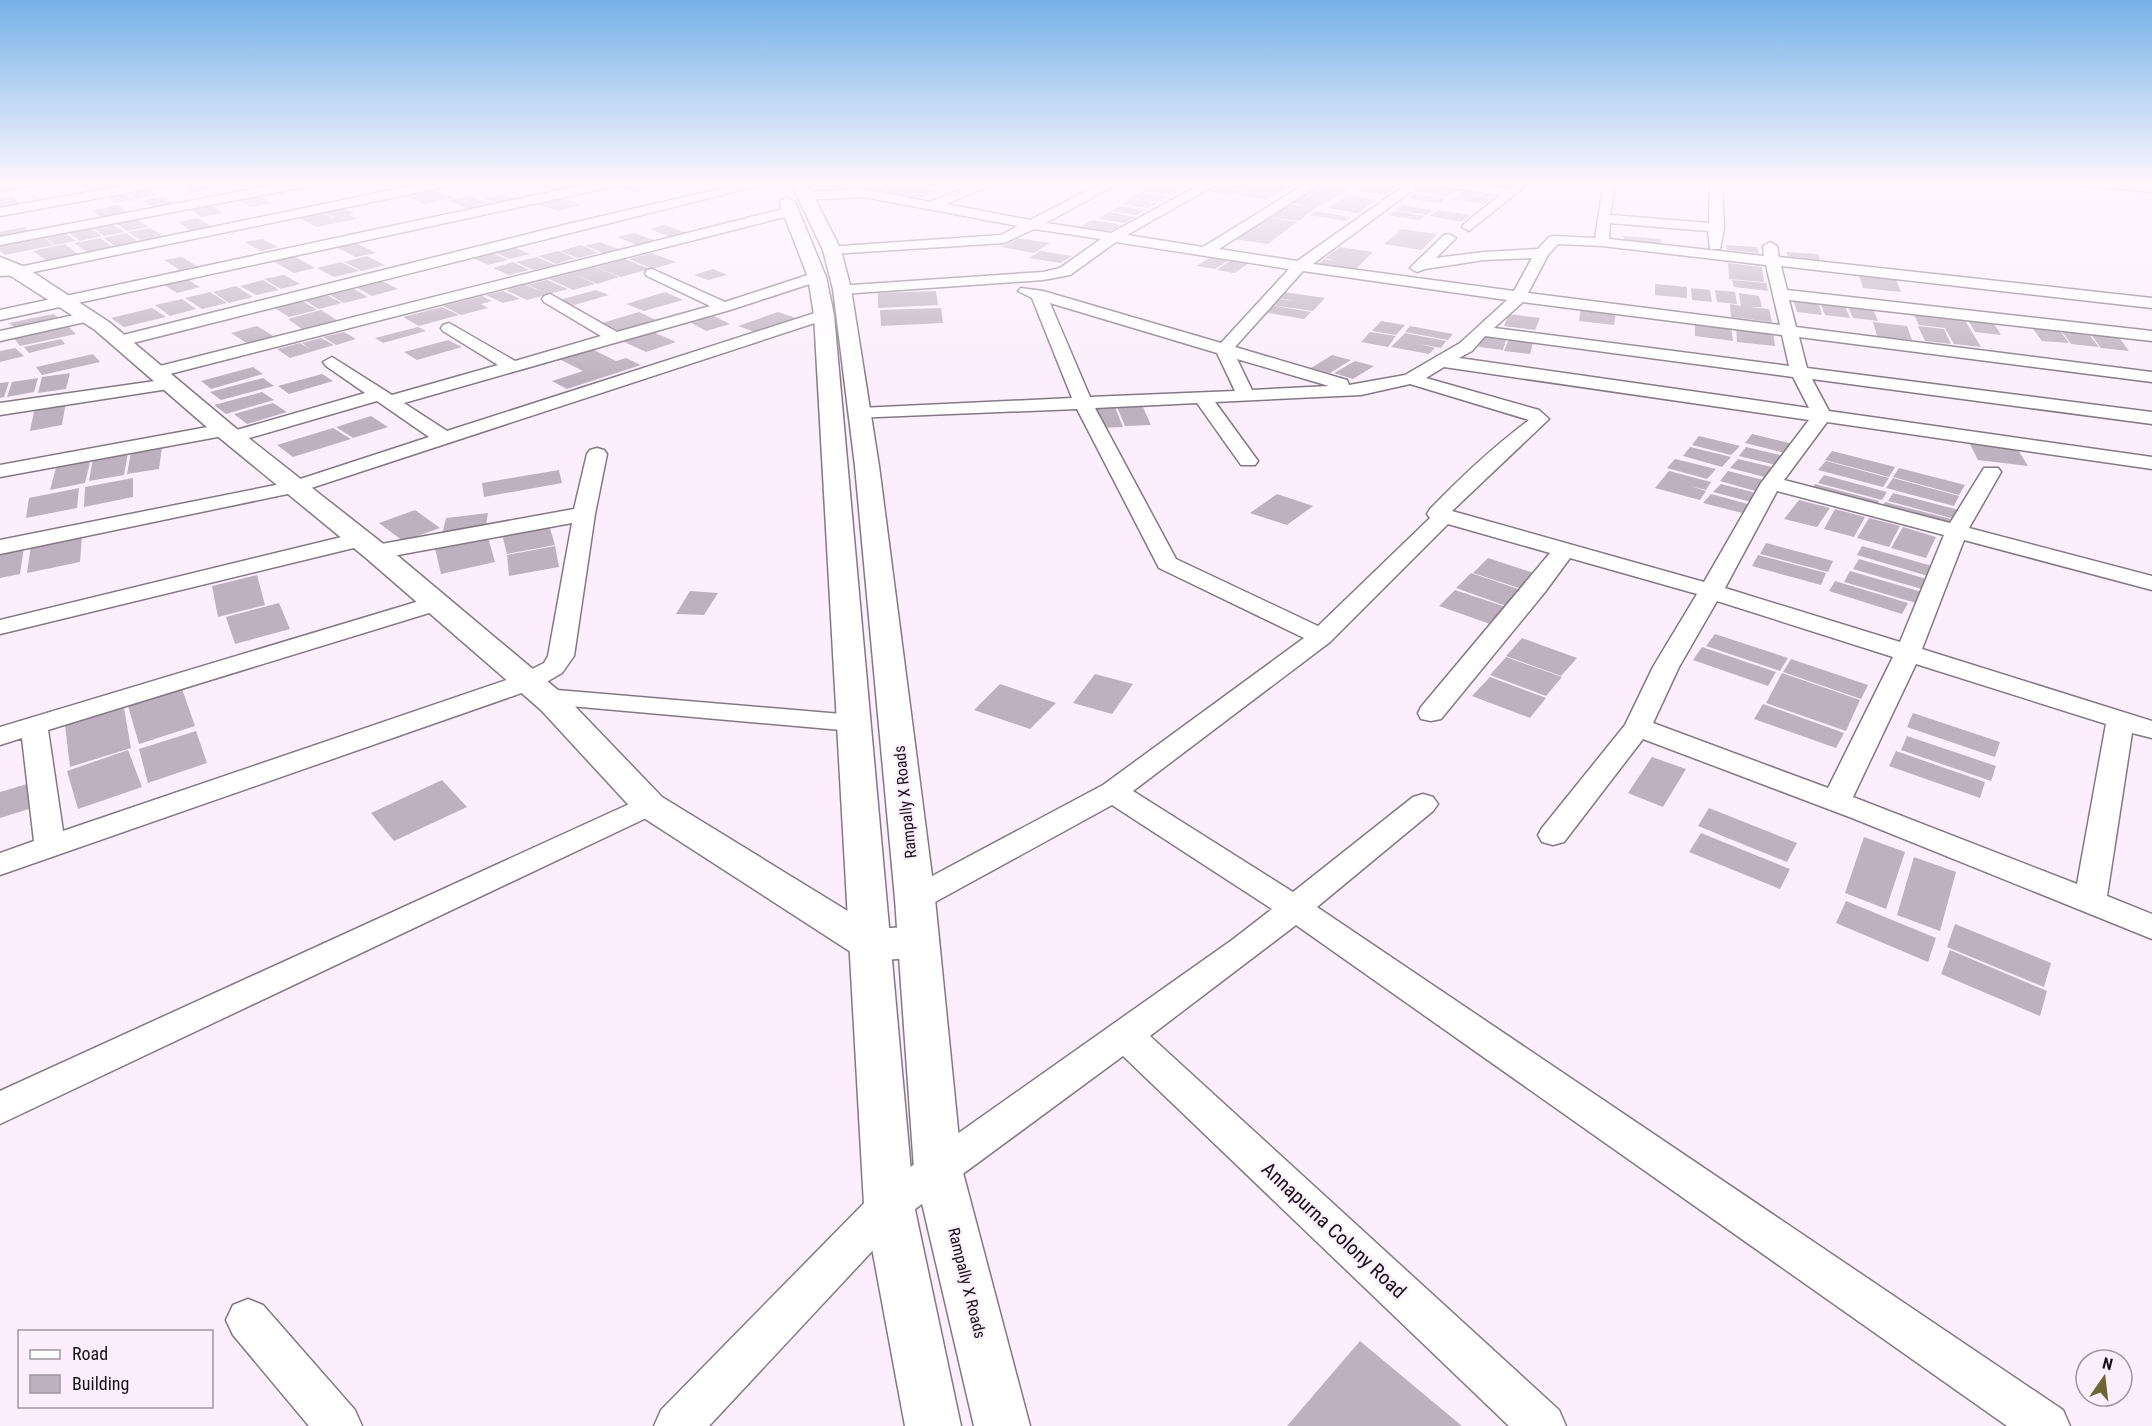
<svg xmlns="http://www.w3.org/2000/svg" width="2152" height="1426" font-family="'Roboto Condensed',sans-serif">
<style>
.building{fill:#beb1bf}
.lines{fill:none;stroke-linecap:round;stroke-linejoin:round}
.minor-casing{stroke:#857885;stroke-width:3}
.tertiary-casing{stroke:#857885;stroke-width:3}
.secondary-casing{stroke:#857885;stroke-width:3}
.minor{fill:#fff;fill-rule:evenodd}
.tertiary{fill:#fff;fill-rule:evenodd}
.secondary{fill:#fff;fill-rule:evenodd}
.labels{text-anchor:middle;dominant-baseline:central;stroke-width:4.5;stroke-linejoin:round;paint-order:stroke}
.street-label{font-size:16px;fill:#161116;stroke:#fceefd}
.near-street-label{font-size:20px;fill:#161116;stroke:#fceefd}
</style>
<rect width="100%" height="100%" fill="#fceefd"/>
<path class="building" d="M100,181H112L122,187L93,193L81,184Z
M200,181L212,189L192,192L179,183Z
M203,181H223L229,185L212,188Z
M344,181L352,186L335,189L324,183Z
M550,181L568,187L551,191L530,184Z
M816,181H852L853,183H847L849,187L818,189Z
M1223,181H1259L1243,190L1214,186Z
M1369,181H1405L1385,195L1355,190Z
M1474,181H1515L1505,189L1471,183Z
M894,182L938,191L919,198L874,190Z
M1262,182L1290,187L1266,200L1237,195Z
M631,183L649,188L634,192L616,186Z
M1430,183L1460,188L1447,197L1416,192Z
M1153,185L1180,189L1170,195L1142,191Z
M1320,185L1350,190L1317,207L1299,221L1269,217L1286,204L1315,207L1290,203Z
M1213,186L1242,191L1234,195L1205,191Z
M147,188L157,195L136,199L127,192Z
M433,189L455,198L424,204L403,195Z
M1466,190L1497,194L1484,204L1453,199Z
M1140,192L1167,196L1158,202L1131,198Z
M125,193L135,200L115,203L105,196Z
M1416,193L1446,198L1440,203L1409,198Z
M503,194L515,199L496,203L484,198Z
M258,195L272,203L250,207L236,199Z
M1347,195L1377,200L1358,213L1327,208Z
M163,196L176,205L156,209L143,200Z
M470,196L490,203L468,208L447,201Z
M13,197L20,204L0,206V199Z
M559,197L582,205L558,211L534,203Z
M1131,199L1157,203L1148,208L1121,204Z
M209,204L223,213L201,217L188,208Z
M118,205L128,213L102,218L92,210Z
M1402,205L1433,210L1427,215L1395,210Z
M1120,206L1146,210L1136,215L1110,211Z
M343,208L354,213L349,215L357,219L316,227L297,217L321,212L333,218H335L323,212Z
M1438,210L1470,215L1462,222L1429,216Z
M1315,211L1350,217L1345,221L1310,215Z
M1394,211L1425,216L1419,220L1387,215Z
M1109,212L1136,217L1125,223L1098,219Z
M1265,217L1297,222L1268,244L1235,239Z
M198,218L212,227L191,231L178,222Z
M136,219L149,227L128,231L115,223Z
M1092,220L1122,225L1109,232L1080,227Z
M111,223L124,232L104,236L92,227Z
M665,225L689,234L673,238L650,229Z
M24,227L31,232L0,238V232Z
M90,228L102,236L80,241L68,232Z
M150,228L165,237L143,242L128,232Z
M1402,229L1437,234L1422,250L1384,244Z
M65,233L76,241L55,245L45,237Z
M126,233L139,242L117,247L103,238Z
M634,233L660,242L642,247L617,237Z
M1623,236L1661,239L1662,245L1624,242Z
M43,237L54,245L5,255L0,251V245Z
M100,238L113,247L87,252L74,243Z
M1018,238L1050,243L1034,253L1001,247Z
M262,239L278,247L261,251L245,242Z
M352,241L376,253L356,257L333,246Z
M600,242L621,250L606,254L585,246Z
M65,244L79,255L47,261L33,251Z
M581,245L598,253L578,258L560,251Z
M1726,245L1757,247L1759,253L1727,250Z
M513,247L530,254L510,259L493,252Z
M1340,247L1373,252L1355,270L1318,265L1324,259L1335,261L1325,258Z
M558,251L575,258L556,264L539,256Z
M1040,251L1072,256L1061,263L1029,258Z
M490,252L508,260L488,265L470,257Z
M1787,252L1818,254L1820,260L1788,258Z
M651,253L676,262L653,269L629,259Z
M292,255L315,268L294,273L271,260Z
M367,256L385,265L362,271L344,262Z
M1212,256L1230,259L1215,269L1197,266Z
M182,257L197,266L180,270L164,260Z
M537,257L555,265L533,270L516,262Z
M625,259L650,269L621,277L596,267Z
M1232,259L1250,262L1235,273L1217,270Z
M341,262L359,271L334,277L317,268Z
M513,262L529,270L509,275L493,268Z
M1728,263L1762,267L1764,282L1729,279Z
M595,267L619,277L597,284L574,274L595,284L573,290L549,279Z
M713,269L727,275L708,280L694,275Z
M284,275L300,284L281,289L264,279Z
M1859,275L1896,279L1901,292L1863,288Z
M185,278L200,287L177,293L163,284Z
M376,278L398,289L372,296L350,284Z
M263,280L279,290L256,295L240,286Z
M547,280L568,289L527,300L506,290L526,285L545,293L528,285Z
M1732,280L1766,283L1768,291L1734,287Z
M1655,284L1687,287V298L1655,295Z
M347,285L368,297L344,303L323,291Z
M236,286L253,297L229,303L213,292Z
M1691,288L1710,290L1712,302L1692,300Z
M596,290L609,295L571,306L559,300Z
M1715,290L1735,292L1737,304L1717,302Z
M503,291L520,299L503,303L486,295Z
M936,291L938,305L878,308V293Z
M210,292L227,303L202,309L185,298Z
M321,292L342,303L319,309L299,297Z
M665,292L683,300L644,311L626,304Z
M1284,292L1325,298L1313,311L1272,305L1278,299L1297,301L1278,298Z
M1739,293L1759,296L1762,307H1751L1769,309L1772,322L1731,317L1730,304L1741,306Z
M482,296L492,301L481,304L488,308L461,315L443,306Z
M296,297L317,310L289,317L268,304Z
M182,299L196,309L170,316L155,305Z
M1793,299L1818,301L1822,315L1797,312Z
M1820,302L1844,304L1850,318L1825,315Z
M1847,304L1872,307L1878,321L1853,318Z
M1270,305L1311,312L1304,319L1263,312Z
M442,307L459,315L419,326L403,317Z
M152,308L166,317L124,327L111,318Z
M941,308L943,323L881,326L880,310Z
M1581,308L1616,312L1614,325L1579,321Z
M321,310L341,323L306,332L288,319Z
M1912,311L1963,317L1981,347L1954,344L1945,328L1919,325Z
M639,312L658,321L621,332L602,323Z
M778,312L796,318L755,332L738,326Z
M53,314L59,318L15,328L9,323Z
M710,314L730,324L706,331L686,320Z
M1509,314L1540,318L1535,330L1504,326Z
M1966,317L1992,320L2001,335L1975,332Z
M1381,321L1405,325L1396,335L1372,331Z
M1695,322L1731,326L1733,341L1695,336Z
M1873,322L1907,326L1912,340L1877,336Z
M68,326L76,334L20,346L13,337Z
M257,326L275,337L248,344L231,333Z
M1410,326L1453,334L1448,340L1405,332Z
M1918,326L1944,329L1951,344L1925,341Z
M2031,326L2058,328L2069,343L2042,341Z
M418,327L426,331L383,343L375,338Z
M1736,327L1773,332L1775,346L1737,342Z
M2060,329L2087,332L2099,347L2071,344Z
M651,331L676,342L646,352L620,340Z
M344,332L356,339L336,345L323,337Z
M1370,332L1396,336L1388,347L1361,342Z
M1405,333L1446,341L1441,348L1420,344L1435,348L1429,354L1391,347Z
M1483,333L1507,336L1503,350L1479,347Z
M2090,333L2117,335L2129,351L2101,348Z
M1510,336L1534,339L1530,354L1504,351Z
M321,338L334,345L290,358L277,349L300,343L311,350L302,343Z
M61,339L65,344L29,353L24,347Z
M448,340L462,347L417,360L404,352Z
M15,348L24,356L0,362V351Z
M590,348L616,361L626,358L641,365L567,389L552,381L583,371L557,358Z
M93,354L100,362L42,375L36,367Z
M1332,355L1351,360L1330,373L1311,368Z
M1355,361L1374,366L1353,379L1334,373Z
M253,367L263,374L211,389L201,381Z
M70,373L66,389L38,393L42,377Z
M322,374L333,381L289,394L278,386Z
M38,378L34,392L7,397L12,382Z
M263,378L274,386L221,400L210,392Z
M9,382L4,397L0,398V383Z
M262,392L274,400L226,414L214,405Z
M66,402L62,425L30,431L35,407Z
M273,403L287,412L247,424L234,414Z
M1142,405L1151,425L1125,426L1117,407Z
M1115,407L1123,427L1099,428L1091,408Z
M371,416L388,427L353,438L336,427Z
M333,428L351,439L293,457L277,445Z
M1752,434L1793,444L1785,453L1745,443Z
M1699,436L1740,446L1731,455L1692,445Z
M1970,444L2018,450L2028,466L1978,460Z
M162,447L159,469L127,474L131,452Z
M1690,447L1731,457L1722,467L1683,456Z
M1746,447L1788,457L1780,466L1739,456Z
M1832,451L1895,467L1889,477L1825,460Z
M128,453L124,475L89,481L93,458Z
M91,458L85,483L50,490L57,464Z
M1675,459L1716,469L1707,479L1667,468Z
M1738,459L1780,469L1772,479L1730,468Z
M1826,461L1889,478L1883,487L1818,470Z
M1899,468L1965,485L1959,495L1893,477Z
M559,470L562,483L484,497L482,483Z
M1669,471L1711,482L1706,490L1690,486L1706,491L1700,500L1655,488Z
M1728,471L1771,482L1762,493L1720,481Z
M1824,475L1887,492L1882,500L1818,483Z
M133,478V497L84,507L85,487Z
M1893,478L1959,496L1954,506L1886,488Z
M1721,484L1764,495L1759,504L1713,492Z
M1815,484L1879,501L1874,510L1809,492Z
M79,488L77,508L26,518L29,498Z
M1893,493L1959,510L1955,519L1888,501Z
M1277,494L1313,506L1287,525L1250,513Z
M1711,494L1755,506L1750,515L1703,503Z
M1799,500L1830,508L1817,527L1784,519Z
M1885,502L1951,519L1947,528L1880,510Z
M1835,509L1865,517L1854,537L1824,529Z
M415,510L440,528L403,541L379,523Z
M488,513L485,531L442,535L446,518Z
M1869,518L1900,526L1889,547L1857,538Z
M549,525L555,545L507,554L502,534Z
M1903,527L1936,537L1926,558L1891,548Z
M82,535L80,562L27,573L31,545Z
M488,537L495,562L441,574L435,548Z
M1766,543L1833,561L1828,572L1760,554Z
M555,546L559,567L509,576L507,555Z
M1862,546L1932,566L1928,576L1857,555Z
M24,547L20,574L0,578V552Z
M1758,555L1826,573L1821,585L1752,566Z
M1488,558L1537,574L1522,589L1473,573Z
M1859,559L1930,580L1925,590L1853,569Z
M1850,571L1922,592L1916,603L1844,582Z
M1471,573L1521,590L1506,606L1456,588Z
M257,575L265,605L218,617L212,586Z
M1835,581L1908,603L1902,614L1829,591Z
M1455,590L1506,607L1490,624L1439,606Z
M690,591L718,593L704,615L676,614Z
M279,603L290,629L235,644L226,617Z
M1715,634L1788,658L1780,671L1706,646Z
M1522,638L1577,658L1561,676L1506,656Z
M1702,647L1776,672L1768,686L1693,660Z
M1506,657L1562,677L1546,696L1490,675Z
M1791,659L1868,685L1861,699L1783,672Z
M1782,673L1860,700L1846,731L1766,703Z
M1095,674L1133,684L1112,714L1073,703Z
M1490,677L1546,698L1530,718L1472,696Z
M1000,684L1056,703L1030,729L974,710Z
M182,689L195,726L139,744L128,706Z
M1763,704L1844,733L1836,748L1754,719Z
M124,708L131,748L70,767L65,725Z
M1913,713L2000,742L1995,757L1907,727Z
M196,731L207,763L148,783L139,749Z
M1907,736L1996,766L1991,781L1901,750Z
M128,750L142,787L78,809L67,771Z
M1896,751L1985,782L1980,798L1889,766Z
M1652,757L1686,769L1663,807L1628,793Z
M442,780L467,807L394,841L371,813Z
M27,784L29,809L0,818V792Z
M1709,808L1797,843L1787,862L1698,826Z
M1701,833L1790,869L1780,889L1689,852Z
M1864,837L1905,852L1886,909L1845,893Z
M1914,857L1956,872L1940,931L1897,915Z
M1846,901L1936,938L1928,962L1836,923Z
M1955,924L2051,963L2044,987L1947,947Z
M1950,950L2047,991L2040,1016L1941,974Z
M1360,1341L1462,1426H1287Z"/>
<g class="lines">
<defs>
<path id="minor" d="M37,181L31,185L0,190V182Z
M149,181H176L170,185L0,216V208Z
M295,181H321L315,185L0,245V237Z
M435,181H460L454,185L19,275L0,276V268L19,267Z
M602,181H626L620,185L0,320V310Z
M754,181H777L121,346L113,341L115,337L568,224Z
M983,181H1001L946,204L1030,220L1106,181H1122L1046,223L1111,233L1207,181H1222L1127,235L1203,247L1310,181H1325L1219,249L1297,261L1411,181H1425L1313,264L1514,291L1532,258L1484,260L1425,269L1417,272L1410,268L1444,235L1449,234L1456,238L1436,258L1484,252L1538,249L1549,237L1554,236L1595,238L1604,181H1616L1610,215L1709,223L1710,181H1722L1724,228L1720,249H1710L1708,231L1610,223L1609,239L1764,256L1763,246L1770,242L1777,246L1779,257L2152,298V308L1781,266L1787,290L2152,331V341L1789,300L1796,327L2152,372V382L1799,337L1807,368L2152,412V424L1812,379L1829,411L2152,457V469L1827,422L1784,480L1950,523L1984,468H1998L2001,472L1969,528L2152,576V590L1964,540L1922,649L2152,721V738L2132,733L2107,896L2152,914V939L1852,818L1643,739L1564,842L1553,845L1542,842L1538,835L1542,828L1625,725L1653,667L1697,594L1570,558L1545,592L1441,719L1431,721L1421,719L1418,713L1421,707L1550,553L1448,524L1330,642L1133,791L1293,892L1413,797L1423,794L1433,797L1438,804L1433,811L1317,907L2063,1410L2070,1426H2007L1296,925L1150,1036L1559,1410L1566,1426H1509L1123,1056L903,1218L709,1426H654L661,1410L875,1192L1232,940L1272,909L1112,805L926,907L915,910L904,907L899,899L904,891L1103,785L1304,638L1159,568L1077,409L853,418L851,414L860,408L1072,398L1032,298L1018,291L1021,288L1043,291L1221,343L1289,269L1116,242L1070,275L1043,280L842,294L834,289L837,286L1043,272L1060,268L1101,239L1034,229L1004,243L832,254L825,250L827,247L1001,235L1018,226L864,197L805,200L799,196L805,192L864,189L930,202ZM1558,244L1602,246L1766,265L1780,325L1528,293L1548,255ZM1303,271L1507,300L1460,343L1405,375L1349,385L1347,380L1235,347ZM1523,302L1782,335L1789,366L1494,328ZM1050,303L1217,353L1235,391L1090,397ZM1485,336L1793,377L1809,408L1459,358L1472,351ZM1237,359L1329,386L1252,390ZM1444,367L1809,420L1761,483L1704,582L1452,511L1549,419L1539,410L1426,378ZM1410,384L1529,420C1493,447 1461,477 1430,509L1427,514L1430,518L1318,626L1176,559L1095,408L1197,403L1241,465H1255L1258,461L1215,402L1361,395ZM1777,491L1944,535L1900,642L1725,588ZM1717,601L1893,657L1828,788L1653,723L1679,667ZM1916,664L2106,724L2077,884L1853,797Z
M1429,181H1459L1508,189L1519,182L1525,186L1469,231L1462,227L1464,224L1500,195L1435,185Z
M2074,181L2152,184V192L2080,185Z
M791,207L798,211L796,214L158,377L149,372L152,368Z
M652,269L725,302L817,272L825,277L822,280L730,310L404,403L447,431L818,312L824,310L832,315L830,318L302,491L0,554V540L291,482L429,437L377,401L232,443L225,441L223,436L0,477V465L224,424L231,426L233,431L365,393L326,366L323,362L332,357L392,395L498,365L443,331L441,328L443,325L449,323L515,361L601,336L544,302L542,299L544,296L550,294L617,332L710,306L647,276L645,273L647,270Z
M88,312L96,317L94,320L0,341V331Z
M169,379L178,384L175,388L0,415V403Z
M597,448L604,450L607,454L595,514L574,656L562,673L536,688L0,875V853L34,841L22,738L0,745V727L426,599L434,597L442,599L446,604L442,609L48,730L63,831L518,676L544,663L548,656L572,523L376,559L368,557L365,552L368,547L376,545L574,509L587,454L590,450Z
M358,533L366,535L369,540L366,545L0,634V620Z
M545,689L853,715L863,717L867,723L863,729L853,731L536,703L532,697L536,691Z
M649,795L659,798L664,805L659,812L0,1124V1091Z
M248,1299L263,1305L355,1410L362,1426H309L233,1335L226,1320L233,1305Z"/>
<path id="tertiary" d="M0,257L25,267L109,322L232,425L386,546L565,696L662,797L877,929L919,926L933,930L939,941L933,952C910,959 880,963 857,956L636,813L541,710L366,558L216,435L95,330L0,269Z"/>
<path id="secondary" d="M790,181H806L841,250L851,289L879,466L935,899L962,1169L1030,1426H974L914,1169L895,899L855,466L833,289L823,250Z
M787,197L795,202L826,277L834,315L914,1205L961,1426H905L864,1205L814,315L808,277L779,202Z"/>
</defs>
<use href="#minor" class="minor-casing"/>
<use href="#tertiary" class="tertiary-casing"/>
<use href="#secondary" class="secondary-casing"/>
<use href="#minor" class="minor"/>
<use href="#tertiary" class="tertiary"/>
<use href="#secondary" class="secondary"/>
</g>
<linearGradient id="sky" x2="0" y2="1"><stop stop-color="#75b2e8"/><stop offset="0.48" stop-color="#fef7fe"/><stop offset="1" stop-color="#fef7fe" stop-opacity="0"/></linearGradient>
<rect width="2152" height="381" fill="url(#sky)"/>
<g class="labels">
<g class="street-label">
<text transform="translate(905 802) rotate(-96)">Rampally X Roads</text>
<text transform="translate(967 1283) rotate(76)">Rampally X Roads</text>
</g>
<g class="near-street-label">
<text transform="translate(1334 1230) rotate(43)">Annapurna Colony Road</text>
</g>
</g>
<rect x="18" y="1330" width="195" height="78" fill="#fceefd" stroke="#a096a1" stroke-width="1.5"/>
<rect x="30" y="1350" width="30" height="9" fill="#ffffff" stroke="#a096a1" stroke-width="1.5"/>
<text x="72" y="1360" font-size="18" fill="#161116">Road</text>
<rect x="30" y="1375" width="30" height="18" fill="#beb1bf" stroke="#a096a1" stroke-width="1.5"/>
<text x="72" y="1390" font-size="18" fill="#161116">Building</text>
<g transform="translate(2104 1378) rotate(14)"><circle r="28" fill="#fceefd" stroke="#a096a1" stroke-width="1.5"/>
<path d="M0-4.5L10 22L0 15L-10 22Z" fill="#6f6532"/>
<text y="-9" font-size="16" font-weight="bold" text-anchor="middle" fill="#161116">N</text>
</g>
</svg>
